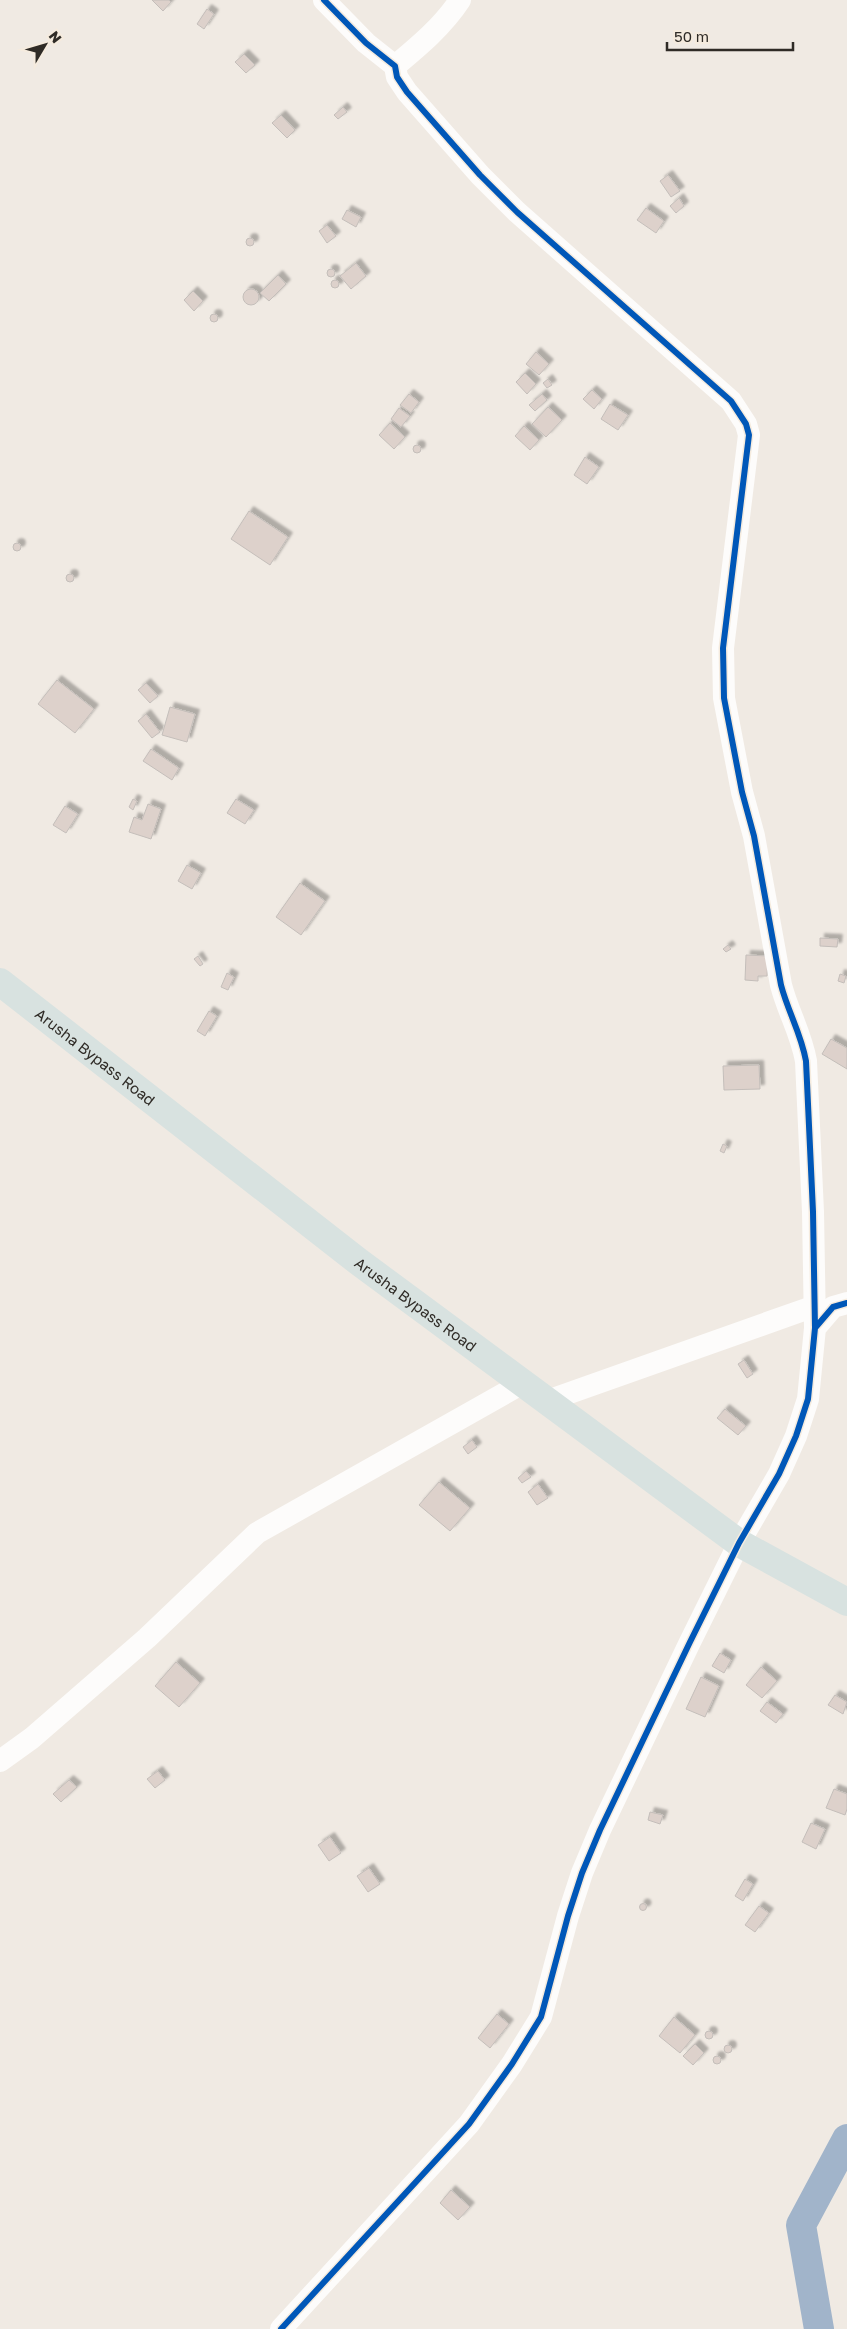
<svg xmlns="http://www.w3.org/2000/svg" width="847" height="2329" font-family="'Golos Text',sans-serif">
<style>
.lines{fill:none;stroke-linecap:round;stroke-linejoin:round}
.river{stroke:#a1b4ca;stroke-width:30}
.building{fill:#ddd1cb;stroke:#c4beba;filter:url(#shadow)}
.minor{stroke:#fdfcfb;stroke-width:22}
.major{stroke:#d8e2e0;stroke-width:28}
.cycleway-casing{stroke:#f5ebde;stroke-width:9}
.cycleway{stroke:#0057b8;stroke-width:6}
.labels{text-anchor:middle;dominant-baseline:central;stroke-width:4.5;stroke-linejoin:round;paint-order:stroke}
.street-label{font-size:15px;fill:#2f2b26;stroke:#f5ebde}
</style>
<defs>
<filter id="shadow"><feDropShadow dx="4.5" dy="-4.5" stdDeviation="1" flood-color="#0004"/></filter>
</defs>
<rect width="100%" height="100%" fill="#f0eae3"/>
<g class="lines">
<path class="river" d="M819,2329L801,2225L847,2139"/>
</g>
<path class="building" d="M152,0H169L171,2L163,11Z
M207,9L214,14L204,29L197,24Z
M244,54L255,65L246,73L235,62Z
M343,107L347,112L338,119L334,115Z
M281,115L295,130L287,138L272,123Z
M668,175L680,191L671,197L660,181Z
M679,198L684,206L676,213L670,206Z
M646,208L664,221L656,233L637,220Z
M347,210L361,217L356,227L342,219Z
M327,225L336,236L327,243L319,231Z
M246 242a4 4 0 1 1 8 0a4 4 0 1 1-8 0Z
M356,263L366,276L351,289L340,276Z
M327 273a4 4 0 1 1 8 0a4 4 0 1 1-8 0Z
M278,275L286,284L269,301L260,293Z
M331 284a4 4 0 1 1 8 0a4 4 0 1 1-8 0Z
M243 297a8 8 0 1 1 16 0a8 8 0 1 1-16 0Z
M193,291L203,301L194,311L184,300Z
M210 318a4 4 0 1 1 8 0a4 4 0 1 1-8 0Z
M536,352L549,364L539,375L526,364Z
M525,373L536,384L527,394L516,382Z
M548,379L552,385L547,388L543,383Z
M592,390L602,399L594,409L583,399Z
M409,394L419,402L411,413L400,405Z
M542,394L547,400L535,411L529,405Z
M610,404L628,415L618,430L601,419Z
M548,407L562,420L546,437L532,424Z
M399,408L410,416L401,427L391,419Z
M390,423L405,437L394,449L379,435Z
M524,426L539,440L530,450L515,436Z
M413 449a4 4 0 1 1 8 0a4 4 0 1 1-8 0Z
M585,457L599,467L587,484L574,475Z
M249,511L288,537L270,565L231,539Z
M13 547a4 4 0 1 1 8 0a4 4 0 1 1-8 0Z
M66 578a4 4 0 1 1 8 0a4 4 0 1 1-8 0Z
M57,680L94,709L75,733L38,704Z
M146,683L158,696L150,703L138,690Z
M170,707L195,714L187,742L162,735Z
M146,714L160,732L152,738L138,721Z
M151,749L179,768L172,780L143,761Z
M133,799L137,801L133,810L129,807Z
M236,799L254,810L245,824L227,813Z
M148,804L161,809L151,839L129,832L134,817L142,820Z
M65,806L78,814L66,833L53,825Z
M187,865L201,873L192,889L178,881Z
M300,883L325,901L301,935L276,917Z
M820,938L838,939L837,947L820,946Z
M728,945L731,949L726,952L723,949Z
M746,955L768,956L767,976H758V981L745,980Z
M198,956L203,964L200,966L194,959Z
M227,973L234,977L228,990L221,987Z
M840,974L846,976L844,983L838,981Z
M209,1011L217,1016L205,1036L197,1031Z
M831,1039L847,1048V1069L822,1054Z
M759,1065L760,1089L724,1090L723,1066Z
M723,1144L727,1146L724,1153L720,1151Z
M744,1360L753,1374L747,1378L738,1364Z
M725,1409L746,1426L738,1435L717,1418Z
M472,1440L477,1447L468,1454L463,1447Z
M526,1471L531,1477L522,1483L518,1478Z
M439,1482L470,1508L450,1531L419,1505Z
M538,1484L548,1498L537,1505L528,1492Z
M720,1653L731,1660L724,1673L712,1666Z
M176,1662L200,1683L179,1707L155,1686Z
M761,1667L777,1681L762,1698L746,1685Z
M701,1677L719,1686L705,1717L686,1709Z
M835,1695L847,1702L843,1714L828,1705Z
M767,1702L783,1714L776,1723L760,1711Z
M158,1771L165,1780L155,1788L147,1779Z
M69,1780L77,1787L61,1802L53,1794Z
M834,1789L847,1794V1809L845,1815L826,1808Z
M650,1812L663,1815L660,1824L648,1820Z
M811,1823L825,1829L816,1849L802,1842Z
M330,1837L341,1853L329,1861L318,1845Z
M369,1868L380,1884L368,1892L357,1876Z
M745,1879L753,1884L743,1901L735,1896Z
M639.5 1907a3.5 3.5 0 1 1 7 0a3.5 3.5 0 1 1-7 0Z
M759,1906L769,1913L755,1932L745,1925Z
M497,2014L509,2024L490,2048L478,2038Z
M674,2017L695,2035L680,2053L659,2036Z
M705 2035a4 4 0 1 1 8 0a4 4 0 1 1-8 0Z
M695,2044L704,2053L693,2065L683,2056Z
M724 2049a4 4 0 1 1 8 0a4 4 0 1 1-8 0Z
M713 2060a4 4 0 1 1 8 0a4 4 0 1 1-8 0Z
M451,2190L470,2207L458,2220L440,2203Z"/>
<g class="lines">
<path class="minor" d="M324,0L366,43L395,66L397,77L407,92L480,175L517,212L731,401L746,424L749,435L723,648L724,698L742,792L754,836L781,985C788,1012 801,1033 806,1061L813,1212L815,1328
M395,66C419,46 443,26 460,0
M547,1401L815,1306
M0,1761L32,1738L147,1638L257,1533L523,1383
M281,2329L469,2124L512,2064L541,2017L568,1916L582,1873L600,1830L690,1642L739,1543L779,1474L796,1436L808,1399L815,1328L833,1307L847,1303"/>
<path class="major" id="s1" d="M0,982L359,1262L739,1543L847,1602"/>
<defs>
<path id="cycleway" d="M324,0L366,43L395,66L397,77L407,92L480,175L517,212L731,401L746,424L749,435L723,648L724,698L742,792L754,836L781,985C788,1012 801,1033 806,1061L813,1212L815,1328
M281,2329L469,2124L512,2064L541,2017L568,1916L582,1873L600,1830L690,1642L739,1543L779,1474L796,1436L808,1399L815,1328L833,1307L847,1303"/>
</defs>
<use href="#cycleway" class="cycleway-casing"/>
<use href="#cycleway" class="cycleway"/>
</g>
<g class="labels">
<g class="street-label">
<text stroke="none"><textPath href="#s1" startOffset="121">Arusha Bypass Road</textPath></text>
<text stroke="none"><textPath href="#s1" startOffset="526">Arusha Bypass Road</textPath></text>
</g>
</g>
<g transform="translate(45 45) rotate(52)" stroke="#f5ebde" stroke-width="4" paint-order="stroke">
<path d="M0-4L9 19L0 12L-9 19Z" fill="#2f2b26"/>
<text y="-8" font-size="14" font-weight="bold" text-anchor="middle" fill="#2f2b26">N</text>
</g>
<path d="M667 42v8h126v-8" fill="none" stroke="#2f2b26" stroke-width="2.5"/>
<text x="674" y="42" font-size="15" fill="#2f2b26" stroke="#f5ebde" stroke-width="4" paint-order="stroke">50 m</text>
</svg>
